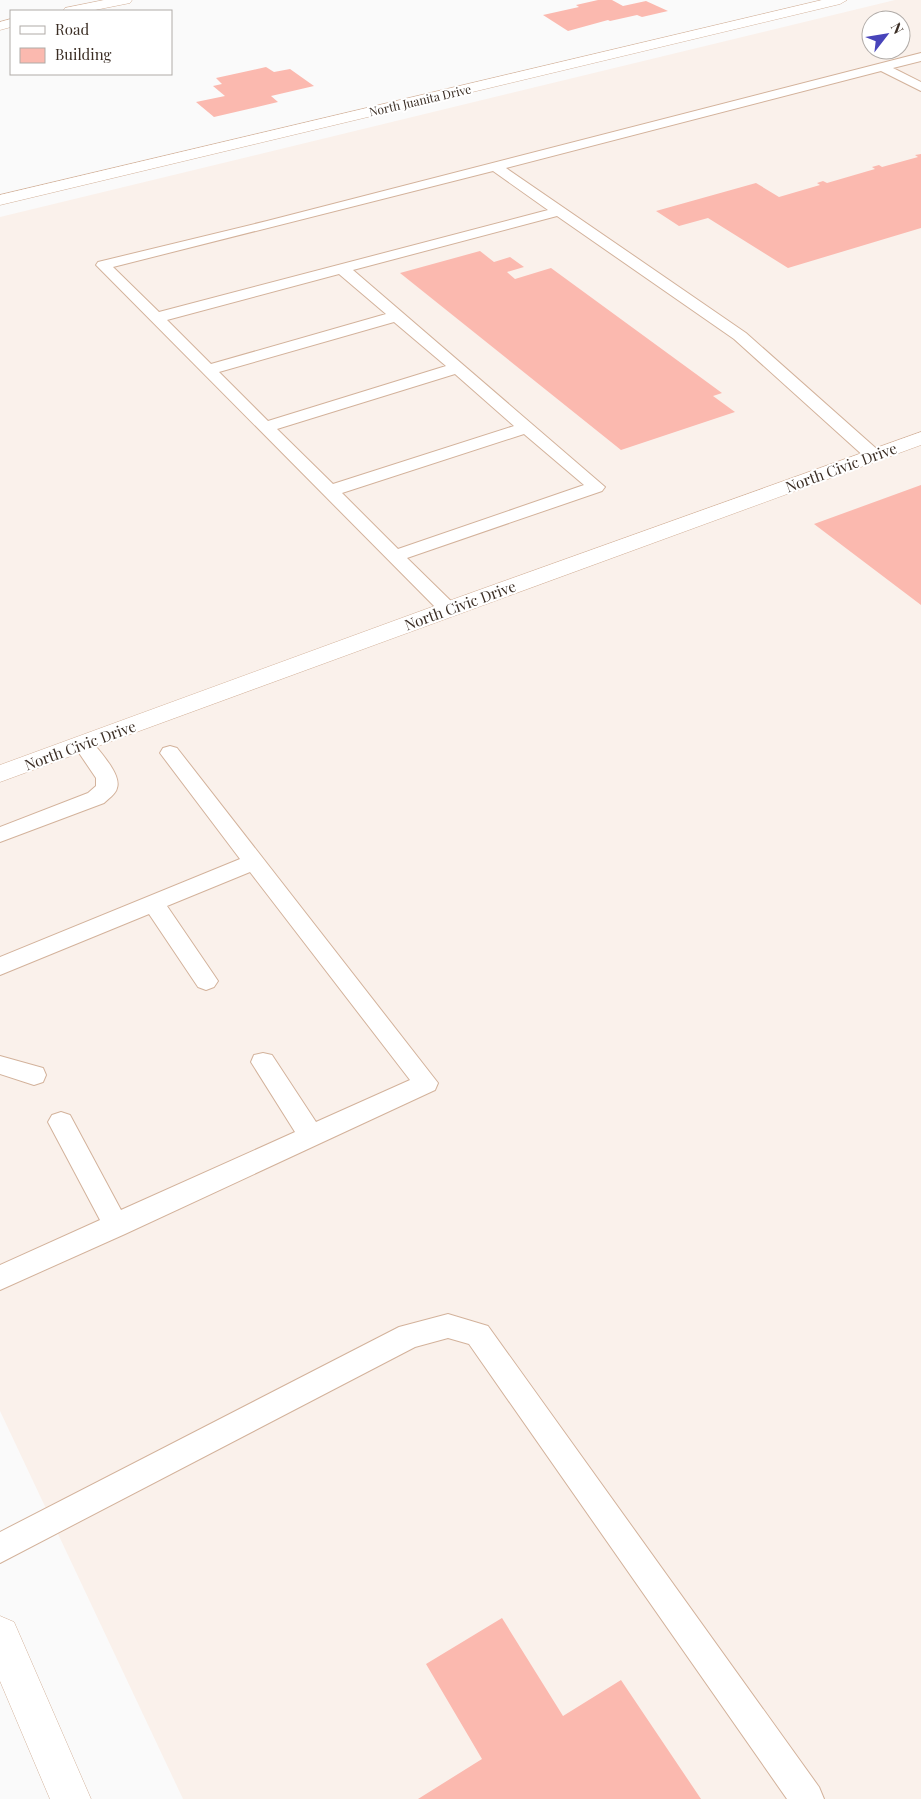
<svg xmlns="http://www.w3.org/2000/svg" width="921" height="1799" font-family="'Playfair Display',serif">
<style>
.built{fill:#faf1eb;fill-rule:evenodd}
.building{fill:#fbb9af}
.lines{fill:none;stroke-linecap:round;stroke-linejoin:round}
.lane-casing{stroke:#d3b29b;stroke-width:2}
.street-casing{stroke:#d3b29b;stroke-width:1}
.secondary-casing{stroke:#d3b29b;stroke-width:1}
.lane{fill:#fff;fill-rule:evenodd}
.street{fill:#fff;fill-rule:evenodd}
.secondary{fill:#fff;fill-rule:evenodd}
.labels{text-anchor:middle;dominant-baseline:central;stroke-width:4;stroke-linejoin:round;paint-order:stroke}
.far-street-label{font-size:12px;fill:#3a2d24;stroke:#fff}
.street-label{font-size:15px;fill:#3a2d24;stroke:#fff}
</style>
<rect width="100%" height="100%" fill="#fafafa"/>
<path class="built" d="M895,0H921V1799H183L0,1411V217ZM871,20H901V50H871Z"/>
<path class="building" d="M598,0H612L623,6L646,1L668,11L642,17L637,15L610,21L608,20L568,31L543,15L579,7L576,5Z
M266,67L274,72L290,69L314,86L271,96L278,102L214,117L196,102L225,96L213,86L222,84L216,78Z
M921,154V228L788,268L708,218L679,226L656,211L756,183L779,197L820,185L817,183L823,181L827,183L875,169L872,167L879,165L882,167L918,157L915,155Z
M480,251L494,262L510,257L524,267L507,272L515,279L551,268L722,393L713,396L735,412L621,450L400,273Z
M921,485V605L814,524Z
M502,1618L563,1716L621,1680L701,1799H418L482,1759L426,1664Z"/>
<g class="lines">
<defs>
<path id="lane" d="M921,53V61L893,68L921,82V91L881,71L506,168L746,333L879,451L882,455L879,459H867L734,339L557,216L353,270L605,487L602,491L407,558L455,605L457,609L455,613L448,615L441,613L96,265L98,262L267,221ZM493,171L548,210L159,312L113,267ZM339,274L386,314L211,364L167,320ZM394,322L446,366L268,421L219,372ZM455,374L514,426L333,484L277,429ZM524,434L584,485L398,549L342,493Z
M83,737L90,739C98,750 122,774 117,788C116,794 108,799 104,803L0,842V827L88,793L96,786V778L73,744L76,739Z
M170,746L177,748L438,1083L435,1090L125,1234L0,1290V1265L100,1220L48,1122L52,1115L61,1112L70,1115L121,1210L295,1132L251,1062L254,1055L263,1053L272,1055L316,1122L410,1080L250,872L167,906L214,975L218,981L214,987L206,990L198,987L149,914L0,975V957L240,859L160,753L163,748Z
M0,1056L43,1068L46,1075L43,1082L34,1085L0,1074Z
M448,1314L488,1326L819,1787L824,1799H787L469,1344L448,1338L415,1347L0,1563V1532L399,1327Z"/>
<path id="street" d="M822,0H847L840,4L0,205V195Z
M921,432V445L0,782V765L440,604Z
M0,1616L14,1622L91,1799H50L0,1681Z"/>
<path id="secondary" d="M104,0H132L130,3L90,11H63L65,8Z
M11,19V27L0,30V22Z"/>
</defs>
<use href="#lane" class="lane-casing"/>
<use href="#street" class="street-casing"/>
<use href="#secondary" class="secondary-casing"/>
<use href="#lane" class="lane"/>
<use href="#street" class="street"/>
<use href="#secondary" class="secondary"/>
</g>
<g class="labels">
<g class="far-street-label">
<text transform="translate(420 100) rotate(-13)">North Juanita Drive</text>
</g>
<g class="street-label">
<text transform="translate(841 467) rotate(-20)">North Civic Drive</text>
<text transform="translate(460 605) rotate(-20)">North Civic Drive</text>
<text transform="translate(80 745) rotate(-20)">North Civic Drive</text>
</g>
</g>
<rect x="10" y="10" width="162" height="65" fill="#ffffff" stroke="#b0aba7"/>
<rect x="20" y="26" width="25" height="8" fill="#ffffff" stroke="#b0aba7"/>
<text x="55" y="35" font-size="15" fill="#3a2d24">Road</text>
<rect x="20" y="48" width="25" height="15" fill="#fbb9af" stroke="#b0aba7"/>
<text x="55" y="60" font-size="15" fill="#3a2d24">Building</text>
<g transform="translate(886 35) rotate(59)"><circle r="24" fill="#ffffff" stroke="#b0aba7"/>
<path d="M0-4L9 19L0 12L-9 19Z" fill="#4844ba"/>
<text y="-8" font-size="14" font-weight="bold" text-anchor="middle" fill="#3a2d24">N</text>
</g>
</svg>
